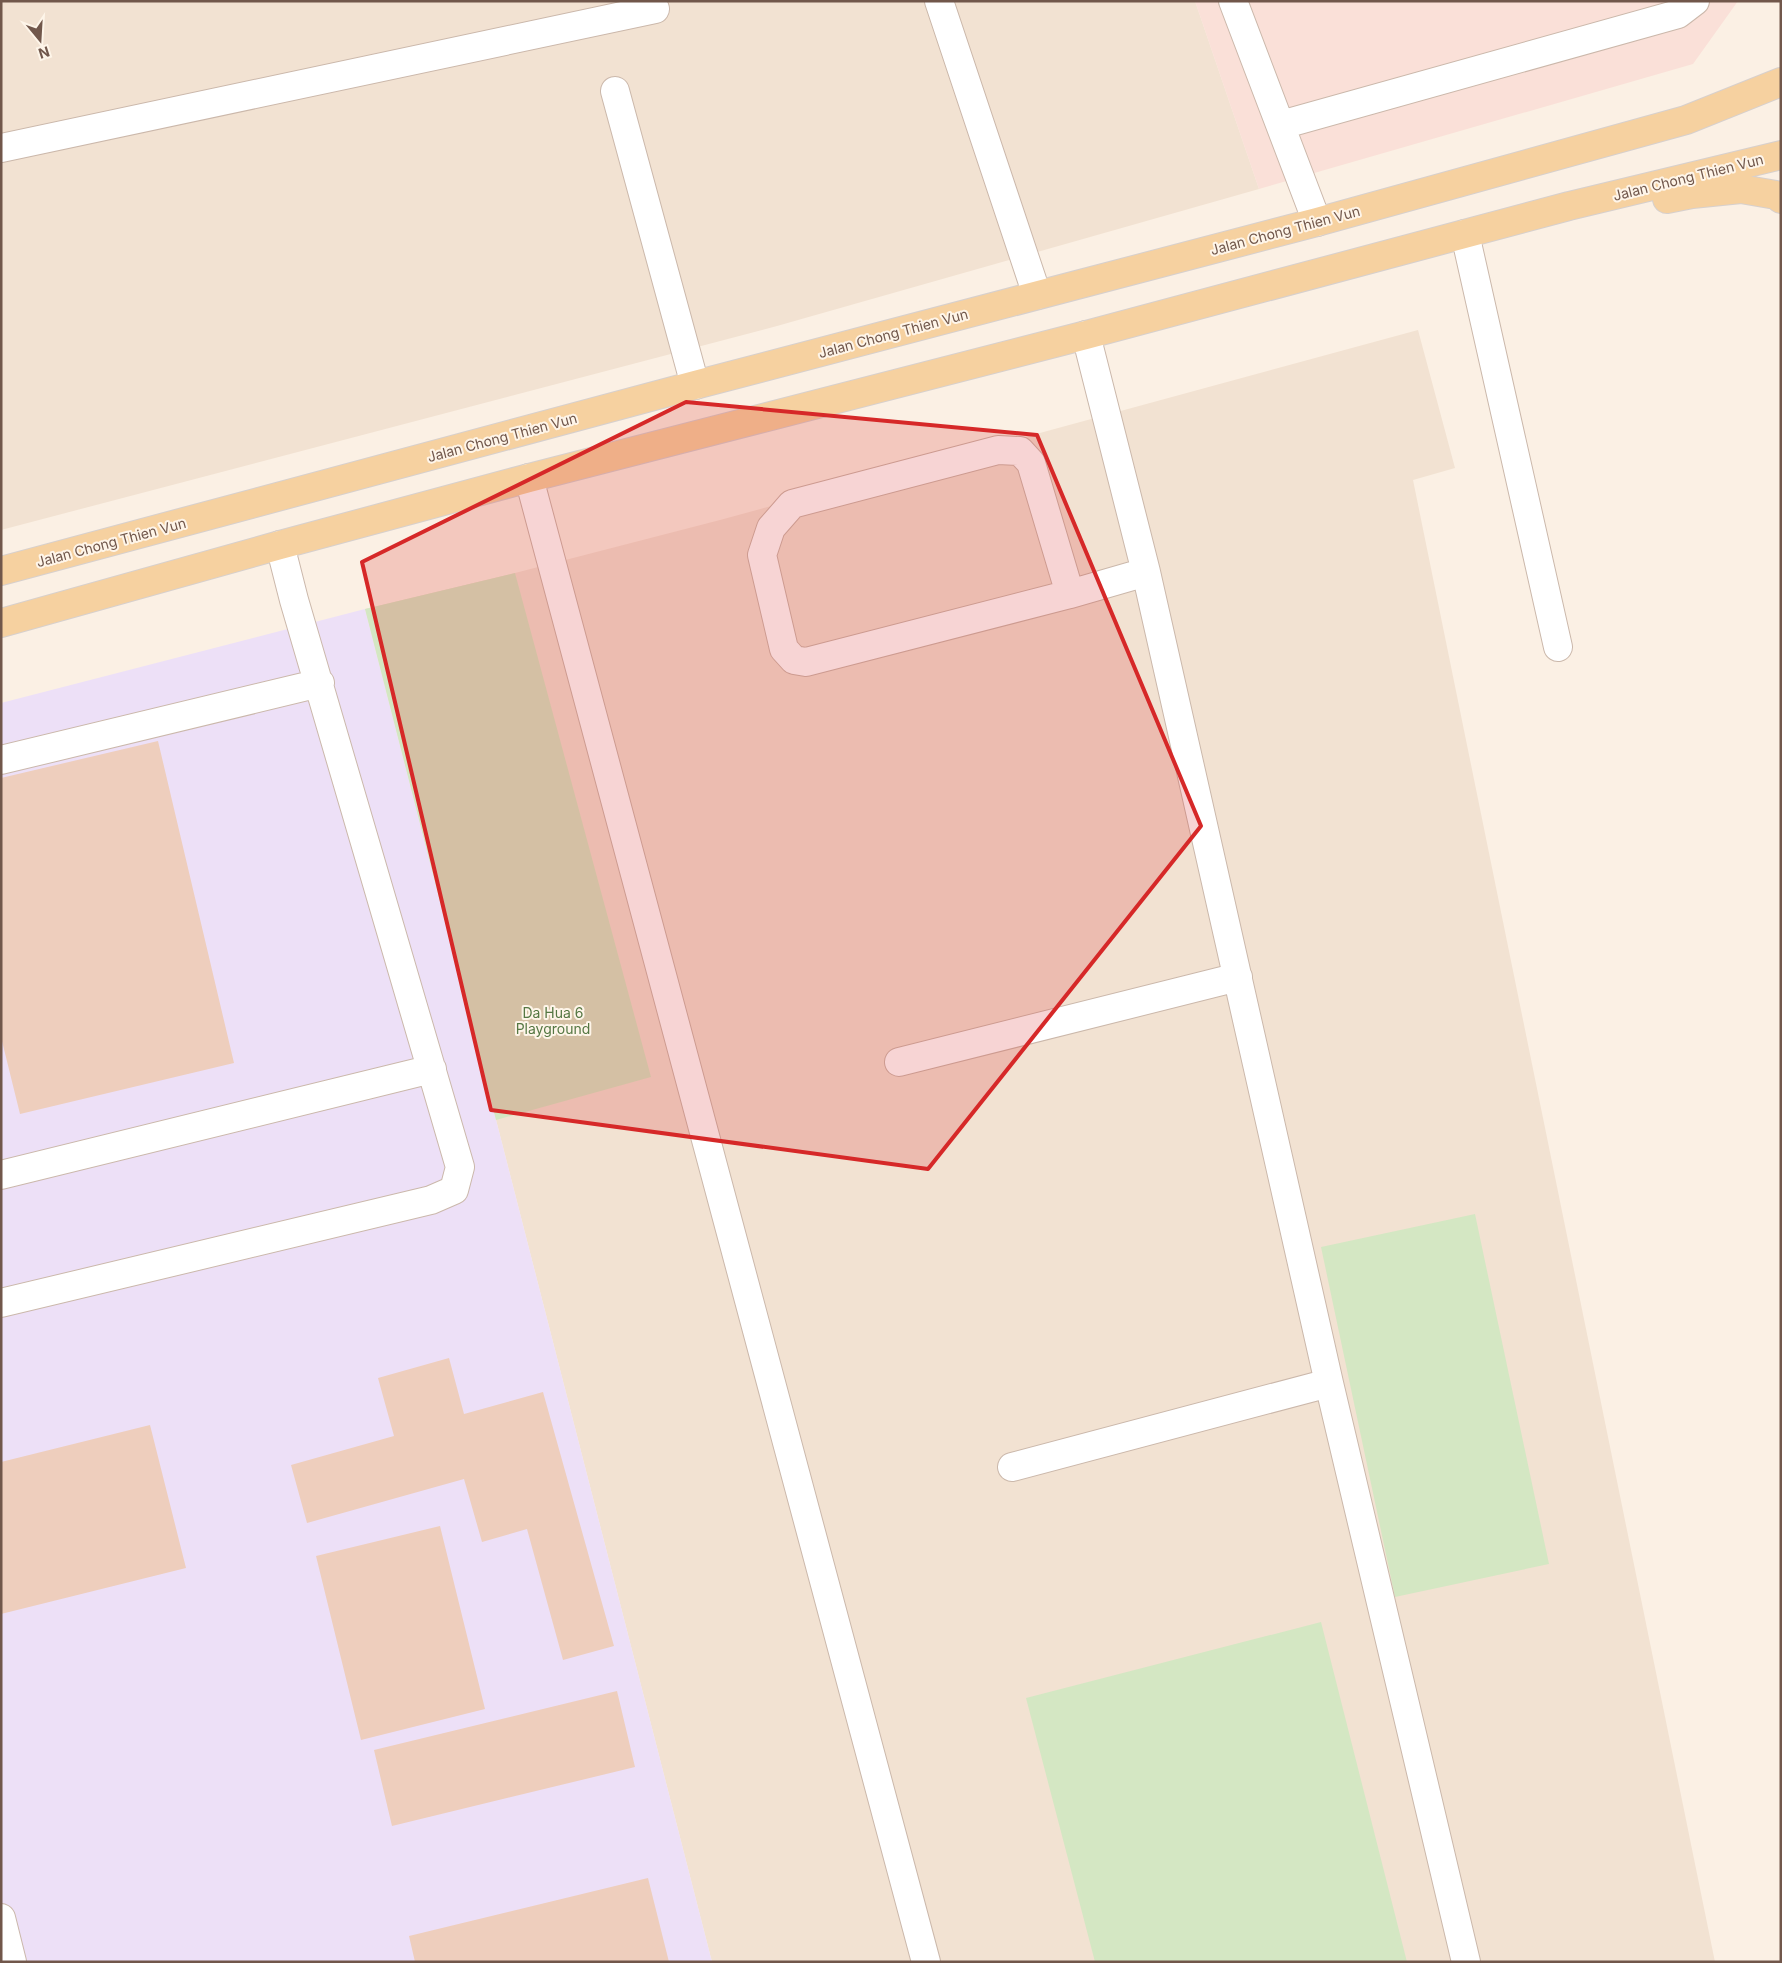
<svg xmlns="http://www.w3.org/2000/svg" width="1782" height="1963" font-family="Inter,sans-serif">
<style>
.residential{fill:#f2e2d2}
.commercial{fill:#fae0d8}
.education{fill:#ede0f7}
.green{fill:#d4e7c3}
.building{fill:#eecebd}
.lines{fill:none;stroke-linecap:round;stroke-linejoin:round}
.minor-casing{stroke:#cbb8ab;stroke-width:30}
.major-casing{stroke:#d7d0cd;stroke-width:30}
.minor{stroke:#fff;stroke-width:28}
.major{stroke:#f6d1a0;stroke-width:28}
.marked{fill:#d62828;fill-opacity:0.2;stroke:#d62828;stroke-width:4;stroke-linejoin:round}
.labels{text-anchor:middle;dominant-baseline:central;stroke-width:4;stroke-linejoin:round;paint-order:stroke}
.street-label{font-size:14px;fill:#71574b;stroke:#fef5e9}
.park-label{font-size:14px;fill:#557743;stroke:#fef5e9}
</style>
<rect width="100%" height="100%" fill="#fbf0e4"/>
<path class="residential" d="M1,1H1195L1259,189L777,326L1,530Z
M1418,330L1455,468L1413,480L1715,1962H712L365,609L515,573L720,520Z"/>
<path class="commercial" d="M1195,1H1738L1693,64L1259,189Z"/>
<path class="education" d="M365,609L712,1962H1V703Z"/>
<path class="green" d="M515,573L651,1077L496,1120L365,609Z
M1475,1214L1549,1564L1395,1597L1321,1247Z
M1321,1622L1407,1962H1095L1026,1698Z"/>
<path class="building" d="M158,741L234,1063L20,1114L1,1037V778Z
M449,1358L464,1414L543,1392L614,1646L563,1660L527,1529L482,1542L464,1479L307,1523L291,1465L394,1436L378,1378Z
M150,1425L186,1568L1,1614V1462Z
M440,1526L485,1709L361,1740L316,1556Z
M617,1691L635,1767L392,1826L374,1750Z
M648,1878L669,1962H415L409,1936Z"/>
<g class="lines">
<defs>
<path id="minor" d="M939,1L1037,295
M1233,1L1317,222
M615,91L695,385
M1281,125L1678,14L1695,1
M1,148L655,9
M1465,234L1558,647
M1086,335L1146,572L1329,1383L1466,1962
M529,478L926,1962
M1070,594L1031,463L1020,451L998,450L792,504L771,528L762,555L784,649L794,660L806,662L1070,594L1146,572
M1,760L320,683
M899,1062L1238,977
M1,1175L432,1069
M1,1303L431,1200L454,1190L460,1167L294,600L280,545
M1012,1467L1329,1383
M1,1918L12,1962"/>
<path id="major" d="M1667,199L1692,194L1741,189L1776,195L1781,199
M1,571L695,385L1317,222L1686,120L1781,82
M1,623L280,545L529,478L1086,335L1569,206L1781,155"/>
</defs>
<use href="#minor" class="minor-casing"/>
<use href="#major" class="major-casing"/>
<use href="#minor" class="minor"/>
<use href="#major" class="major"/>
</g>
<path class="marked" d="M686,402L1037,435L1201,826L928,1169L491,1110L362,562Z"/>
<g class="labels">
<g class="street-label">
<text transform="translate(1688 177) rotate(-14)">Jalan Chong Thien Vun</text>
<text transform="translate(1285 230) rotate(-15)">Jalan Chong Thien Vun</text>
<text transform="translate(893 333) rotate(-15)">Jalan Chong Thien Vun</text>
<text transform="translate(502 437) rotate(-15)">Jalan Chong Thien Vun</text>
<text transform="translate(111 542) rotate(-15)">Jalan Chong Thien Vun</text>
</g>
<g class="park-label">
<text x="553" y="1012">Da Hua 6<tspan x="553" dy="16">Playground</tspan></text>
</g>
</g>
<rect width="1782" height="1963" fill="none" stroke="#71574b" stroke-width="5"/>
<g transform="translate(40 40) rotate(162)" stroke="#fef5e9" stroke-width="4" paint-order="stroke">
<path d="M0-4L9 19L0 12L-9 19Z" fill="#71574b"/>
<text y="-8" font-size="14" font-weight="bold" text-anchor="middle" fill="#71574b">N</text>
</g>
</svg>
